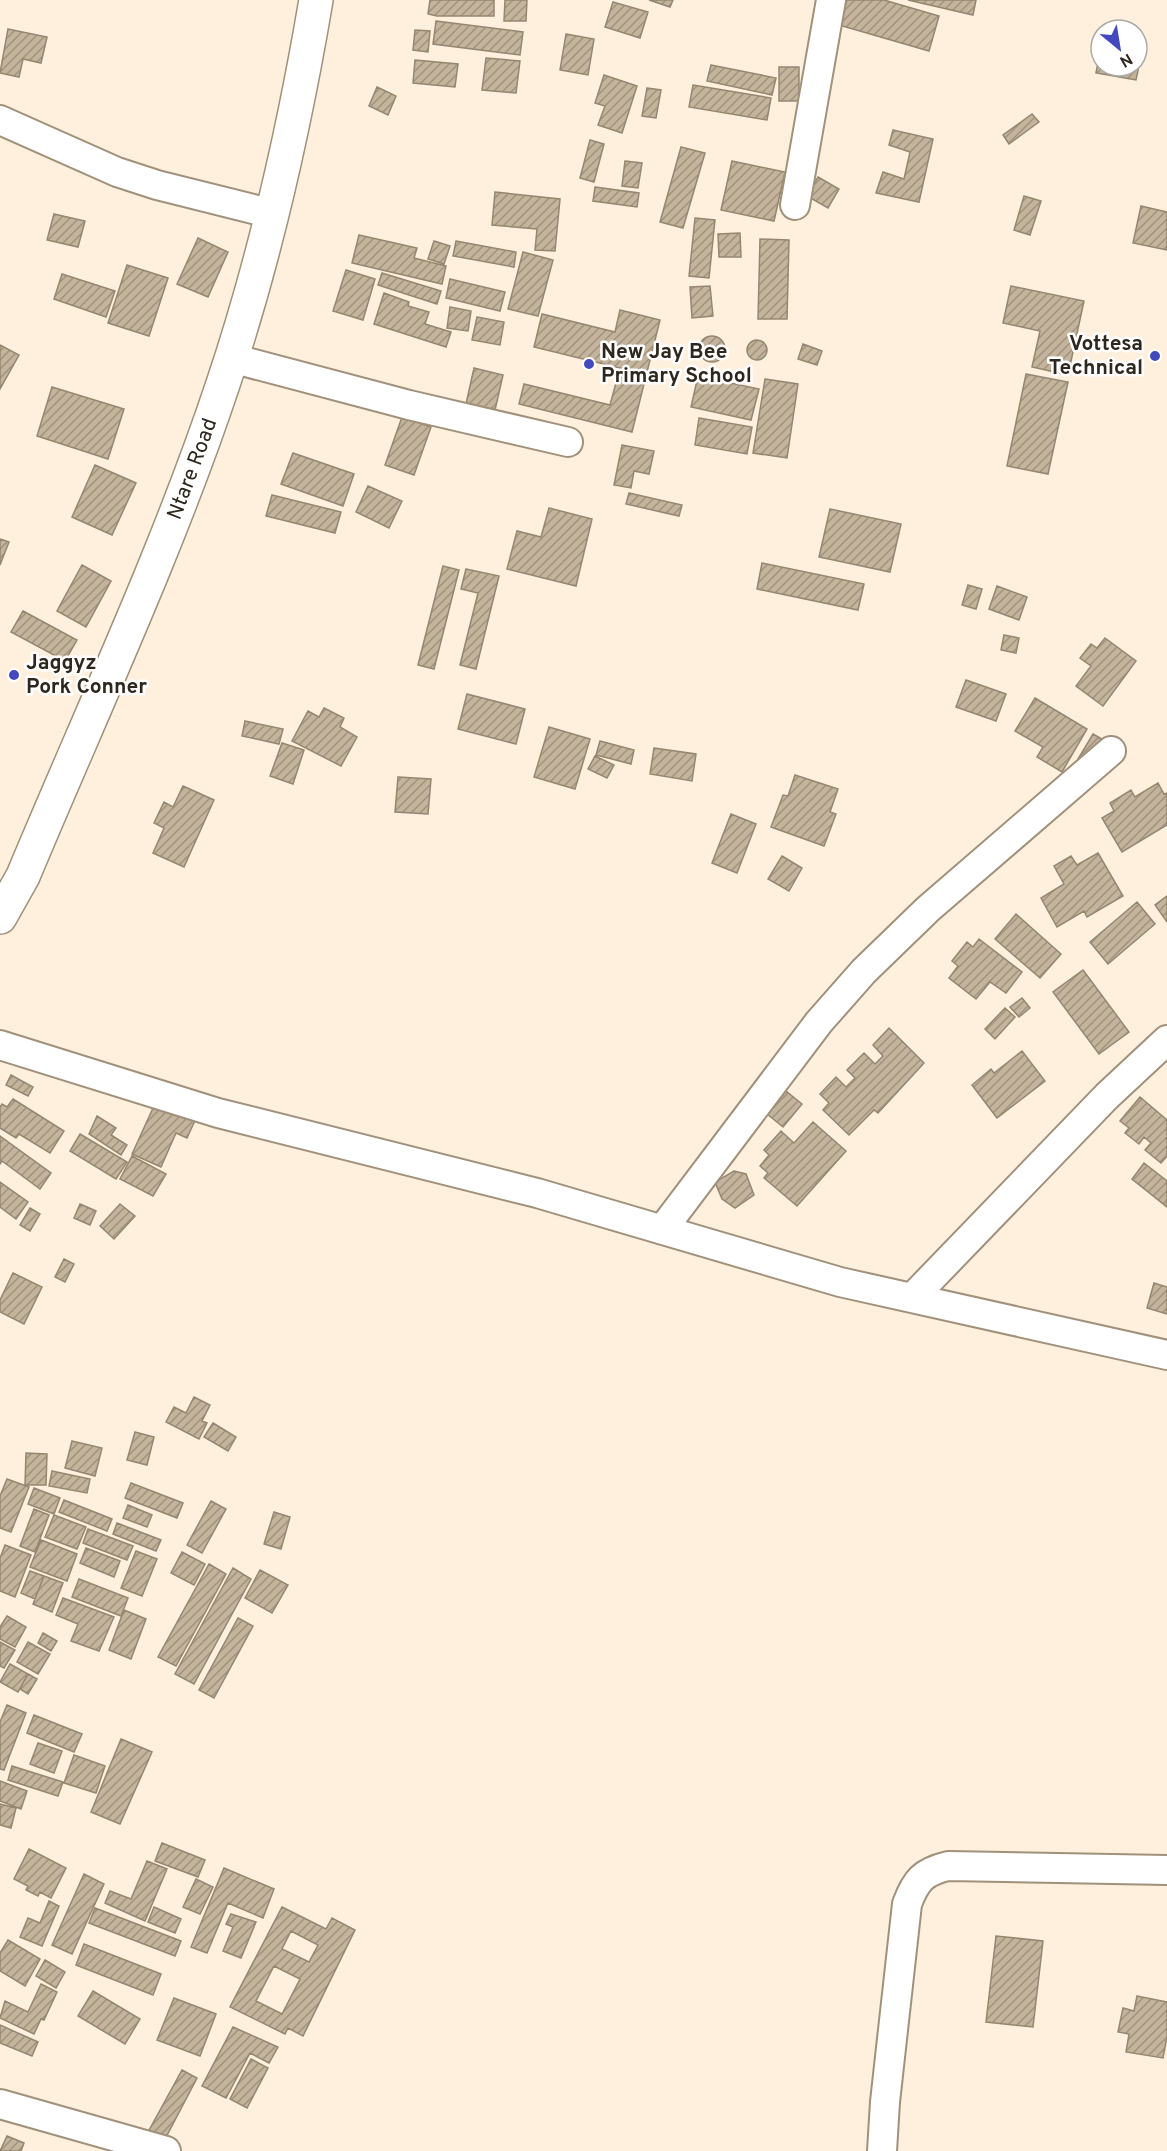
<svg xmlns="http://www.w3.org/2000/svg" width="1167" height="2151" font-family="Overpass,sans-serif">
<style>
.building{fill:url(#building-hatch);stroke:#958670;stroke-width:1.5;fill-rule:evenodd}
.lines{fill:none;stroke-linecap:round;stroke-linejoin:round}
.minor-casing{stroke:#a1917b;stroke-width:32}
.secondary-casing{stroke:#a1917b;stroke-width:36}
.minor{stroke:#fff;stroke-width:28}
.secondary{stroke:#fff;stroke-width:33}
.poi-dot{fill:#4448bd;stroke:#fff;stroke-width:2}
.labels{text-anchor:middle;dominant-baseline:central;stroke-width:5;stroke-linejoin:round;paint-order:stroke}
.poi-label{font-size:21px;font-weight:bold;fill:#2e271e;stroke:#fff;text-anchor:start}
.street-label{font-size:21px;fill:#2e271e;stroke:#fff}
</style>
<defs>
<pattern id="building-hatch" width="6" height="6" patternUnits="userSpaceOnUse" patternTransform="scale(1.5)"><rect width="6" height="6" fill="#c4b49c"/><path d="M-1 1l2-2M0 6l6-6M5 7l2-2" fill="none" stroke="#a0927f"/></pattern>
</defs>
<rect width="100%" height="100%" fill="#fef0dd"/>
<path class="building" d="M430,0H494V16H437L428,14Z
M505,0H527L526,21H504Z
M649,0H673L670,7Z
M847,0H884L939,16L929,51L839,25Z
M908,0H976L973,15Z
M613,2L648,12L640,38L605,27Z
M436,21L523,32L520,55L433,44Z
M8,29L47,37L41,63L23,59L19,77L0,73Z
M415,30L430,31L428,52L413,50Z
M566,34L594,39L588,75L560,70Z
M1101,46V66H1137V51L1142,52L1136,80L1096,73Z
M486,58L520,61L516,93L482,90Z
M415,60L458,64L455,87L413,83Z
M711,65L776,78L772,95L707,81Z
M779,67H799V101H779Z
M604,75L637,86L622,133L598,125L605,106L595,103Z
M693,85L771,98L767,120L689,107Z
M377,87L396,96L388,115L369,106Z
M647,88L661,90L656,118L642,116Z
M1032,114L1039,122L1009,144L1003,135Z
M893,130L933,139L919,202L876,193L883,172L904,179L910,152L889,145Z
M590,140L604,144L594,182L580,178Z
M681,147L705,153L683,228L660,222Z
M625,161L642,163L638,188L622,186Z
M732,161L785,172L774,221L721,210Z
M818,177L839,189L828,208L807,196Z
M595,187L639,193L637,207L593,201Z
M495,192L560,199L555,251L535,250L537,229L492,225Z
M1024,196L1041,201L1030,235L1014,230Z
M1141,206L1167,212V250L1133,243Z
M54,214L85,221L78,247L47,240Z
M695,218L715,220L709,278L689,276Z
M740,233L741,257H719L718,234Z
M359,235L417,248L414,258L446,266L442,284L352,263Z
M198,238L228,252L208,297L177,284Z
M760,239L789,240L787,319H758Z
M434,241L450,246L444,264L428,259Z
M456,241L516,252L514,267L453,256Z
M523,252L553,260L538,316L508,309Z
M127,265L168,278L149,336L108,323Z
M346,270L375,279L363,320L333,311Z
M382,273L441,291L437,304L378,285Z
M62,274L115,291L106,317L54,299Z
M450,279L505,292L500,311L446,298Z
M710,286L713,316L692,318L690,287Z
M1011,286L1084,301L1068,375L1032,367L1040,331L1003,323Z
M384,293L409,302L408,306L429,312L425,324L451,332L446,347L374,324Z
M450,307L471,311L468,331L447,328Z
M620,310L660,320L632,432L519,404L524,384L610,405L620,368L534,347L542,314L615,332Z
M477,317L504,322L500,345L472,340Z
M699 349a13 13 0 1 1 26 0a13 13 0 1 1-26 0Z
M747 350a10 10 0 1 1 20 0a10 10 0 1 1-20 0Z
M803,344L822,351L817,365L798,359Z
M0,345L19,355L0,389Z
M474,368L503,375L495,410L466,404Z
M1026,374L1068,382L1048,474L1007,466Z
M698,376L759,389L751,420L691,407Z
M765,379L798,384L787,458L753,453Z
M52,387L124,409L108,459L37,436Z
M402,417L431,427L414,475L385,465Z
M699,418L752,427L747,454L695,445Z
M622,445L654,451L649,474L634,471L631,488L614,485Z
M293,453L354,474L343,506L281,484Z
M95,465L136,483L112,535L72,517Z
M368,486L402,501L389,528L356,512Z
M629,493L682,505L679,516L626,504Z
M272,495L341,512L335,533L266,516Z
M549,508L592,519L576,586L507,569L517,531L541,537Z
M830,509L901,524L890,572L819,557Z
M0,539L9,542L0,565Z
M762,563L864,584L858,610L757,589Z
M82,565L111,581L86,627L57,611Z
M443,566L459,570L434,669L418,665Z
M466,569L499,576L476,669L460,665L478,593L461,589Z
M968,585L982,589L976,609L962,605Z
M997,586L1027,597L1019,620L989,609Z
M23,611L77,640L65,661L11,632Z
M1004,635L1019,638L1016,653L1001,650Z
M1105,638L1136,661L1103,706L1076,686L1091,666L1080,658L1091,644L1097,648Z
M966,680L1006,694L996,721L956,707Z
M467,694L525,709L516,744L458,729Z
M1035,698L1087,729L1062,772L1037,757L1043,747L1015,731Z
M324,708L344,718L340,727L357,737L341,766L292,741L308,711L319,717Z
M245,721L283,729L279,744L242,736Z
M549,727L590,739L575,789L534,777Z
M1093,734L1107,742L1092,767L1078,759Z
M600,741L634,750L631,764L596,755Z
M282,743L304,750L293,784L270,776Z
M654,748L696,754L692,781L650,774Z
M595,756L614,765L607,778L588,769Z
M795,775L838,789L830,812L836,814L824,846L771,827L783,795L788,796Z
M398,777L431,779L428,814L395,812Z
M1158,783L1164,794L1167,793V825L1122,852L1102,818L1114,811L1110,803L1131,790L1135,797Z
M183,786L214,800L184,867L153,853L164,828L154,823L164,802L173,807Z
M731,814L756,824L737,873L712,863Z
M1098,853L1123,896L1087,917L1084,911L1057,927L1041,898L1064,884L1054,866L1071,856L1077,865Z
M782,856L802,868L789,891L768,879Z
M1167,896V922L1155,905Z
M1137,902L1155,924L1108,964L1090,942Z
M1016,914L1061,954L1040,978L995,939Z
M979,939L1022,972L1006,993L990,982L976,999L949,978L958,966L952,961L967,942L973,947Z
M1083,970L1129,1032L1099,1054L1053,992Z
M1022,998L1030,1008L1019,1017L1010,1007Z
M1005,1008L1015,1017L995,1039L985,1029Z
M889,1028L924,1063L878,1113L874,1110L849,1135L823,1110L829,1103L820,1094L836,1077L846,1087L855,1078L847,1070L864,1053L875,1064L883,1056L873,1045Z
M1022,1051L1045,1081L997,1118L972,1085L991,1069L994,1073Z
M11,1075L33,1087L28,1096L6,1085Z
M786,1091L802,1104L783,1127L767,1114Z
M158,1097L197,1116L187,1138L176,1133L161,1167L132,1154Z
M1140,1097L1167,1120V1156L1161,1163L1145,1150L1151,1143L1144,1137L1139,1144L1125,1133L1129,1128L1120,1121Z
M13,1099L64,1131L50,1153L19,1134L16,1138L0,1128V1107L2,1104L7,1107Z
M97,1116L116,1128L111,1135L127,1145L121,1155L89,1134Z
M813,1122L846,1151L797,1206L764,1178L768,1173L760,1166L769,1155L764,1150L781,1131L794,1143Z
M80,1134L127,1162L116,1179L70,1151Z
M0,1136L51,1173L40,1189L2,1161L0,1164Z
M132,1156L166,1174L153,1196L120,1179Z
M1144,1163L1167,1181V1207L1132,1179Z
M734,1171L746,1174L754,1195L735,1208L722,1199L715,1182Z
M0,1182L28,1202L16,1219L0,1207Z
M80,1204L96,1211L90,1225L74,1218Z
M120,1204L135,1216L114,1239L100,1226Z
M30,1208L40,1214L30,1231L20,1225Z
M64,1259L74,1264L65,1282L55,1277Z
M13,1273L42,1287L24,1324L0,1312V1300Z
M1154,1283L1167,1287V1314L1147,1308Z
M194,1397L210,1405L202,1421L207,1423L199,1439L166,1422L174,1407L186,1413Z
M213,1423L236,1437L228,1451L204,1437Z
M135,1432L154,1437L147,1465L127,1460Z
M72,1441L102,1448L95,1476L65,1468Z
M26,1453L47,1454L46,1485H25Z
M52,1471L90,1479L87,1493L49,1486Z
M7,1479L29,1487L11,1532L0,1528V1496Z
M131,1483L183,1503L177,1518L125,1498Z
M34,1488L60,1498L54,1514L28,1504Z
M64,1500L112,1519L107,1531L59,1512Z
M211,1501L226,1509L202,1553L187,1545Z
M128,1505L152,1515L147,1527L123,1518Z
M34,1509L49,1515L35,1552L20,1546Z
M274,1512L290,1517L281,1549L264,1544Z
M54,1515L86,1527L77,1549L45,1537Z
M117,1523L161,1540L156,1551L113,1534Z
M88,1529L133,1546L127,1560L83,1543Z
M41,1540L77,1554L67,1581L30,1567Z
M5,1545L31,1555L15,1597L0,1591V1558Z
M86,1548L120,1561L114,1577L80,1563Z
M136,1551L157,1559L142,1596L121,1588Z
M182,1552L205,1564L194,1585L171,1573Z
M209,1564L226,1574L176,1666L158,1657Z
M233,1568L251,1579L194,1684L175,1674Z
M260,1570L288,1585L272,1613L245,1598Z
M30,1571L44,1576L35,1599L21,1593Z
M44,1576L63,1583L52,1612L33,1604Z
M79,1579L128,1598L121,1616L72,1597Z
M63,1598L114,1617L99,1651L71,1641L78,1624L56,1615Z
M124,1610L146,1619L131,1659L109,1650Z
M7,1616L26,1627L15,1647L0,1639V1627Z
M238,1618L253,1626L214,1698L199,1690Z
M43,1633L57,1641L51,1651L38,1643Z
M0,1642L15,1650L4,1668L0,1666Z
M28,1642L50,1654L38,1674L17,1662Z
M10,1664L28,1674L18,1692L0,1682Z
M28,1674L37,1679L28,1694L20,1689Z
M7,1705L26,1713L4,1770L0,1769V1722Z
M34,1715L82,1734L74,1752L27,1733Z
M121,1739L152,1752L120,1824L91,1812Z
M38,1743L62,1751L54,1773L30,1764Z
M74,1755L105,1766L96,1793L64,1783Z
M12,1766L63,1782L58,1796L8,1780Z
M0,1781L27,1791L21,1809L0,1801Z
M0,1804L16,1808L11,1828L0,1825Z
M162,1843L205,1860L198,1877L155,1861Z
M29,1849L66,1868L51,1898L40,1892L38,1896L26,1890L28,1886L14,1879Z
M147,1861L167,1869L145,1921L105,1903L110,1891L131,1899Z
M224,1868L274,1889L263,1918L228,1903L207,1953L191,1947Z
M84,1874L104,1884L72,1954L52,1945Z
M196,1879L213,1887L200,1914L183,1907Z
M49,1901L59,1906L42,1946L20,1937L28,1918L40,1923Z
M154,1907L181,1919L175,1933L148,1922Z
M282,1907L326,1929L332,1918L355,1930L303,2036L288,2028L285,2034L230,2007ZM291,1931L318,1945L309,1962L282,1949ZM274,1966L300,1979L282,2014L256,2001Z
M95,1908L181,1941L175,1956L89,1923Z
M231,1914L256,1922L241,1958L223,1951L233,1927L226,1924Z
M996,1936L1043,1941L1033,2027L986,2022Z
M8,1940L40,1959L25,1986L0,1971V1953Z
M84,1944L161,1974L153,1995L76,1965Z
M45,1960L65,1972L56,1988L36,1976Z
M41,1984L57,1992L44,2020L41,2019L34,2034L0,2018L5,2001L28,2012Z
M93,1991L140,2019L125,2044L78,2016Z
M1137,1996L1167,2002V2037L1163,2058L1126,2052L1129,2034L1118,2032L1123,2008L1134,2011Z
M174,1998L216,2014L200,2056L157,2040Z
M0,2025L38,2042L32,2056L0,2043Z
M233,2027L278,2047L269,2063L250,2053L226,2098L202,2086Z
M251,2059L268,2068L247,2108L230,2099Z
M182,2070L197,2078L163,2143L147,2134Z
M7,2136L24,2143L21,2151H0Z"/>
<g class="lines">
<defs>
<path id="minor" d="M0,120L117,172L157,185L273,214
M795,205L831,0
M231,358L409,405L568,442
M0,1045L218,1113L537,1193L840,1282L1167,1355
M662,1230L819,1022L864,971L928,909L1111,751
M912,1298L1107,1096L1167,1040
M0,2104L166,2151
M882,2151L885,2102L907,1904C916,1880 923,1872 948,1866L1167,1870"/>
<g id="secondary">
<path id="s1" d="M0,917L23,876C91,713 167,552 223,384C265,259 294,130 316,0"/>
</g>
</defs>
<use href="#minor" class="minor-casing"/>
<use href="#secondary" class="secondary-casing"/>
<use href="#minor" class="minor"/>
<use href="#secondary" class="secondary"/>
</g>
<g class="poi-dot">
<circle cx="1155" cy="356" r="6"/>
<circle cx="589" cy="364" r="6"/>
<circle cx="14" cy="675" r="6"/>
</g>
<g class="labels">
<g class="poi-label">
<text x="1143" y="344" text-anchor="end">Vottesa<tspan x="1143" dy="24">Technical</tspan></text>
<text x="601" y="352">New Jay Bee<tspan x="601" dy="24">Primary School</tspan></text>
<text x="26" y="663">Jaggyz<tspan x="26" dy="24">Pork Conner</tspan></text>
</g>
<g class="street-label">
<text stroke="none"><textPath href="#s1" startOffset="488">Ntare Road</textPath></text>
</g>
</g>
<g transform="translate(1119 48) rotate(150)"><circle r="28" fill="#ffffff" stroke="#aba9a5" stroke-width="1.5"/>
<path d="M0-4.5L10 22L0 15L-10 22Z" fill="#4448bd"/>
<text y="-9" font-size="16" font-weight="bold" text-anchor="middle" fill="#2e271e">N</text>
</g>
</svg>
